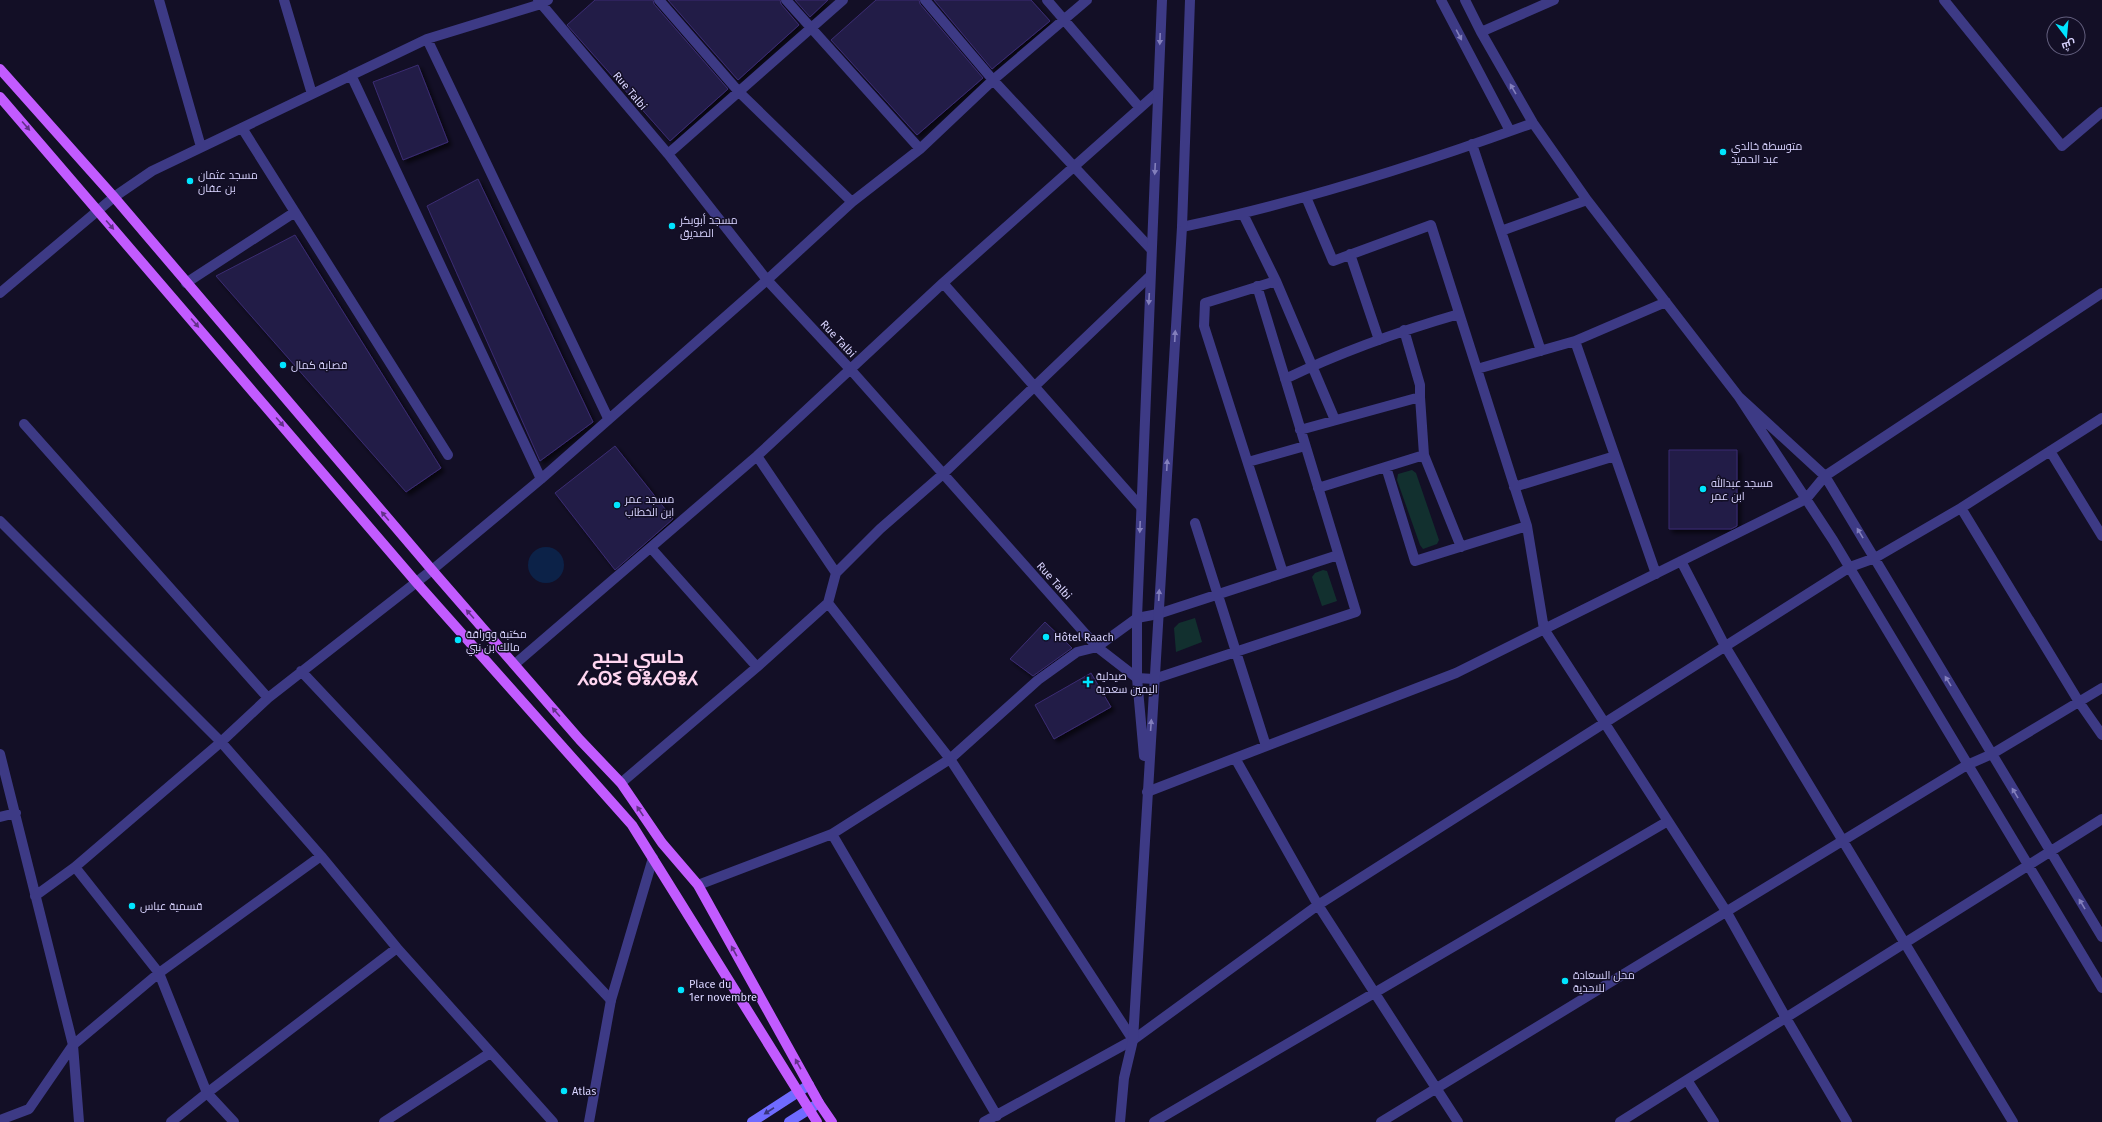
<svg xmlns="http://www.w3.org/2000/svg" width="2102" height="1122" font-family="'Fira Sans',Cairo,'Noto Sans Tifinagh',sans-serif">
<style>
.green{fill:#12302f}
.water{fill:#0c2248}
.building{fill:#241b47;stroke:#3b2d73;filter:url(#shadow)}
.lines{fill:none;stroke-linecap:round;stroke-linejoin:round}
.minor{stroke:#3d3a85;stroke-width:10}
.tertiary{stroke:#3d3a85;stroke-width:10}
.secondary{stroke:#6f6bff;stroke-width:10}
.primary{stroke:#c25bff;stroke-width:10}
.oneway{fill:#837fbc}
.oneway2{fill:#623188}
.oneway3{fill:#38347d}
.poi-dot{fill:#00e5ff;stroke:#130f26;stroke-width:1.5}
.labels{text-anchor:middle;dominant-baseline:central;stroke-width:3;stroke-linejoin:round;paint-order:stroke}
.street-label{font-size:11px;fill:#d9d4ff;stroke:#130f26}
.poi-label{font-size:11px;fill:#d9d4ff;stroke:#130f26;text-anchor:start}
.town-label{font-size:19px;font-weight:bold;fill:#ffd6f0;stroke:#130f26}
</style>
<defs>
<filter id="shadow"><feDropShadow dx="3.5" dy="3.5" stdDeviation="2" flood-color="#0009"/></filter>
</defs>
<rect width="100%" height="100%" fill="#130f26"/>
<path class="green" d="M1412,470L1416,473L1439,540L1437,544L1423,549L1420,545L1397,480L1398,474Z
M1323,570L1327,571L1337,601L1322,606L1312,577L1315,573Z
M1195,618L1202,642L1176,652L1174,628L1179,623Z"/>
<path class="water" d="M528 565a18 18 0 1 1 36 0a18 18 0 1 1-36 0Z"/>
<path class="building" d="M595,0H653L654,4L728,89L670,141L567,25Z
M668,0H780L781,4L799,25L738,80Z
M795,0H828L810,17Z
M876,0H919L920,4L983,78L917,135L831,40Z
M934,0H1031L1050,21L992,69Z
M418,65L448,142L403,160L373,82Z
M478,179L593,422L540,461L427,206Z
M295,235L441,468L406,492L216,276Z
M615,446L673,519L615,570L555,493Z
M1669,450H1737V526L1731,529H1669Z
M1045,622L1072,648L1033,676L1010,659Z
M1091,673L1111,707L1054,739L1035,705Z"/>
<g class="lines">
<path class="minor" d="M159,0L201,147
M284,0L312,94
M538,0L668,154L767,280L851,370L1097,647L1137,678L1154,679L1356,612L1257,286
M659,0L739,92L852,202
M786,0L920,149
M925,0L993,80L1151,249
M1047,0L1140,108
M1441,0L1510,131
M1465,0L1481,32L1533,123L1587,200L1739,397
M1944,0L2062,146L2102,112
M1481,32L1554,0
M427,39L608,418
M351,75L541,479
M242,128L448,455
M1472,144L1541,351
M668,154L843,0
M1306,197L1333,261L1431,225L1527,526L1544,629L1726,911L1786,1018L1847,1122
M1243,214L1276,281L1335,420
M1182,227C1301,202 1418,165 1533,123
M1501,231L1587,200
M1350,254L1379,340
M1276,281L1205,303L1204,326L1283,573
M186,283L295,212
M943,283L1141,507
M0,293L114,197L152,171L427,39L541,4L548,0
M1575,341L1656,574
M1477,369L1575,341L1666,302
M1285,379C1341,352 1400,331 1459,314
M1420,397L1424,455L1461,547
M24,424L268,698
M1300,430L1420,397V385L1404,330
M2050,451L2102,536
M1248,462L1305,446
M1386,467L1415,561L1527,526
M1514,487L1615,456
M1318,488L1424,455
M1961,508L2079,702L2102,735
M0,521L221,742L321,856L397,948L553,1122
M1195,523L1266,746
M651,548L757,667
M1681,561L1725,646L2013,1122
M836,573L880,529L943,474L1150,276
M828,603L950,759L1133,1040
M515,664L757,456L943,283L1158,92
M301,671L611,1000
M0,754L73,1045L79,1122
M1235,758L1318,905L1458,1122
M621,783L757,667L828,603L836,573L757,456
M1147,792L1456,673L1806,499L1825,476L2102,293
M0,817L16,813
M832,834L997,1116
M75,867L159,973L207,1093L234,1122
M698,885L832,834L950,759L1038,680L1077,652L1097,647L1137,618L1158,614L1338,555
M35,896L75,867L221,742L268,698L432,570L541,479L767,280L852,202L920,149L993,80L1087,0
M2102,937L1825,476L1739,397L1833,540L2102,988
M1687,1080L1714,1122
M0,1120L29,1109L73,1045L159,973L321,856
M171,1122L207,1093L397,948
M384,1122L490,1053
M984,1122L1133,1040L1318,905L1850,567L1875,558L1961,508L2102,418
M1154,1122L1668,821
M1381,1122L1967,765L1992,754L2102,688
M1620,1122L2102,819"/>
<path class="tertiary" d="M1144,756L1137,678V618L1162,0
M589,1122L611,1000L653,858
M1120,1122L1124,1078L1133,1040L1182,227L1190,0"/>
<path class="secondary" d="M752,1122L809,1085
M789,1122L819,1103"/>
<path class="primary" d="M0,69L114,197L432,570L580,740L621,783L662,843L698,885L819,1103L832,1122
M0,97L416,582L632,825L817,1122"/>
</g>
<defs><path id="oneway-solid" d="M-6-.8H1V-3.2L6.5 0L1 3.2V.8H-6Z"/></defs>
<g class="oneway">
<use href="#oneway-solid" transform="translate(1459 35) rotate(62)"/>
<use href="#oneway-solid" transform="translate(1160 39) rotate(92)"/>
<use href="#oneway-solid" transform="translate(1513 89) rotate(-120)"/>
<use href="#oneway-solid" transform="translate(1155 169) rotate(93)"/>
<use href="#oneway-solid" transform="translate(1149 299) rotate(93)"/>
<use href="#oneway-solid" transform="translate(1175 336) rotate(-87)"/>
<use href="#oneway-solid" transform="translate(1167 465) rotate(-87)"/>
<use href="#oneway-solid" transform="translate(1140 527) rotate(92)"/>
<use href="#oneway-solid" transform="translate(1860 533) rotate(-121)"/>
<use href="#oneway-solid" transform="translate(1159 595) rotate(-87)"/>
<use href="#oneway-solid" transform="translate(1948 681) rotate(-121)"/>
<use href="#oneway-solid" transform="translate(1151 725) rotate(-86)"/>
<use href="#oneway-solid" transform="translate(2015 793) rotate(-121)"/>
<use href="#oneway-solid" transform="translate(2082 904) rotate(-121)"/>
</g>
<g class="oneway2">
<use href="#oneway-solid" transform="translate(26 126) rotate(49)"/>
<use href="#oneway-solid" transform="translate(110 225) rotate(49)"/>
<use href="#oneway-solid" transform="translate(195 323) rotate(49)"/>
<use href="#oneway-solid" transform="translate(280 422) rotate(49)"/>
<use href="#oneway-solid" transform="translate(385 516) rotate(-130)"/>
<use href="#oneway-solid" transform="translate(470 614) rotate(-132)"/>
<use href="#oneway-solid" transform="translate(556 712) rotate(-131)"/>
<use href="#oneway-solid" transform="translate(640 811) rotate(-124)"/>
<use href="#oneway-solid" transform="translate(734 951) rotate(-119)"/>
<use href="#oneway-solid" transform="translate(798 1064) rotate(-119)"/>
</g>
<use class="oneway3" href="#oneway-solid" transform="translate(769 1111) rotate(147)"/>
<g class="poi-dot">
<circle cx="1723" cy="152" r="4"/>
<circle cx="190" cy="181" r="4"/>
<circle cx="672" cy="226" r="4"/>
<circle cx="283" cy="365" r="4"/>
<circle cx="1703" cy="489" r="4"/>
<circle cx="617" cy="505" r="4"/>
<circle cx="1046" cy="637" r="4"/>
<circle cx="458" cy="640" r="4"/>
<path d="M1086 676h4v4h4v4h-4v4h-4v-4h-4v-4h4z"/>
<circle cx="132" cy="906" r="4"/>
<circle cx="1565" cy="981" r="4"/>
<circle cx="681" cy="990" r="4"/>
<circle cx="564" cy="1091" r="4"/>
</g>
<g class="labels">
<g class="street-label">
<text transform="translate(630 91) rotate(50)">Rue Talbi</text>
<text transform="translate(838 339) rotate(47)">Rue Talbi</text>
<text transform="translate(1054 581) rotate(48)">Rue Talbi</text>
</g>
<g class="poi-label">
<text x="1731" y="146">متوسطة خالدي<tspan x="1731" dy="13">عبد الحميد</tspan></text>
<text x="198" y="175">مسجد عثمان<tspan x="198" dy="13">بن عفان</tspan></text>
<text x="680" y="220">مسجد أبوبكر<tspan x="680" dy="13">الصديق</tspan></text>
<text x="291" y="365">قصابة كمال</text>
<text x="1711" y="483">مسجد عبدالله<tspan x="1711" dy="13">ابن عمر</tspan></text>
<text x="625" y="499">مسجد عمر<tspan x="625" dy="13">ابن الخطاب</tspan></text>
<text x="466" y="634">مكتبة ووراقة<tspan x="466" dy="13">مالك بن نبي</tspan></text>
<text x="1054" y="637">Hôtel Raach</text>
<text x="1096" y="676">صيدلية<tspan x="1096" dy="13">اليمين سعدية</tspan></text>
<text x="140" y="906">قسمية عباس</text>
<text x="1573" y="975">محل السعادة<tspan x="1573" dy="13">للاحذية</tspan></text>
<text x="689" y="984">Place du<tspan x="689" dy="13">1er novembre</tspan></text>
<text x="572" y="1091">Atlas</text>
</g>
<g class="town-label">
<text x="638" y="656">حاسي بحبح<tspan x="638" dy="22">ⵃⴰⵙⵉ ⴱⴻⵃⴱⴻⵃ</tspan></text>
</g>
</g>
<g transform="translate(2066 36) rotate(164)"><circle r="19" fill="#130f26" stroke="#625e7d"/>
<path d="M0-3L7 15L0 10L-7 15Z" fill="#00e5ff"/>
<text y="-6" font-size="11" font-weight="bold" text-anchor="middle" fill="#d9d4ff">ش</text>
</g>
</svg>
